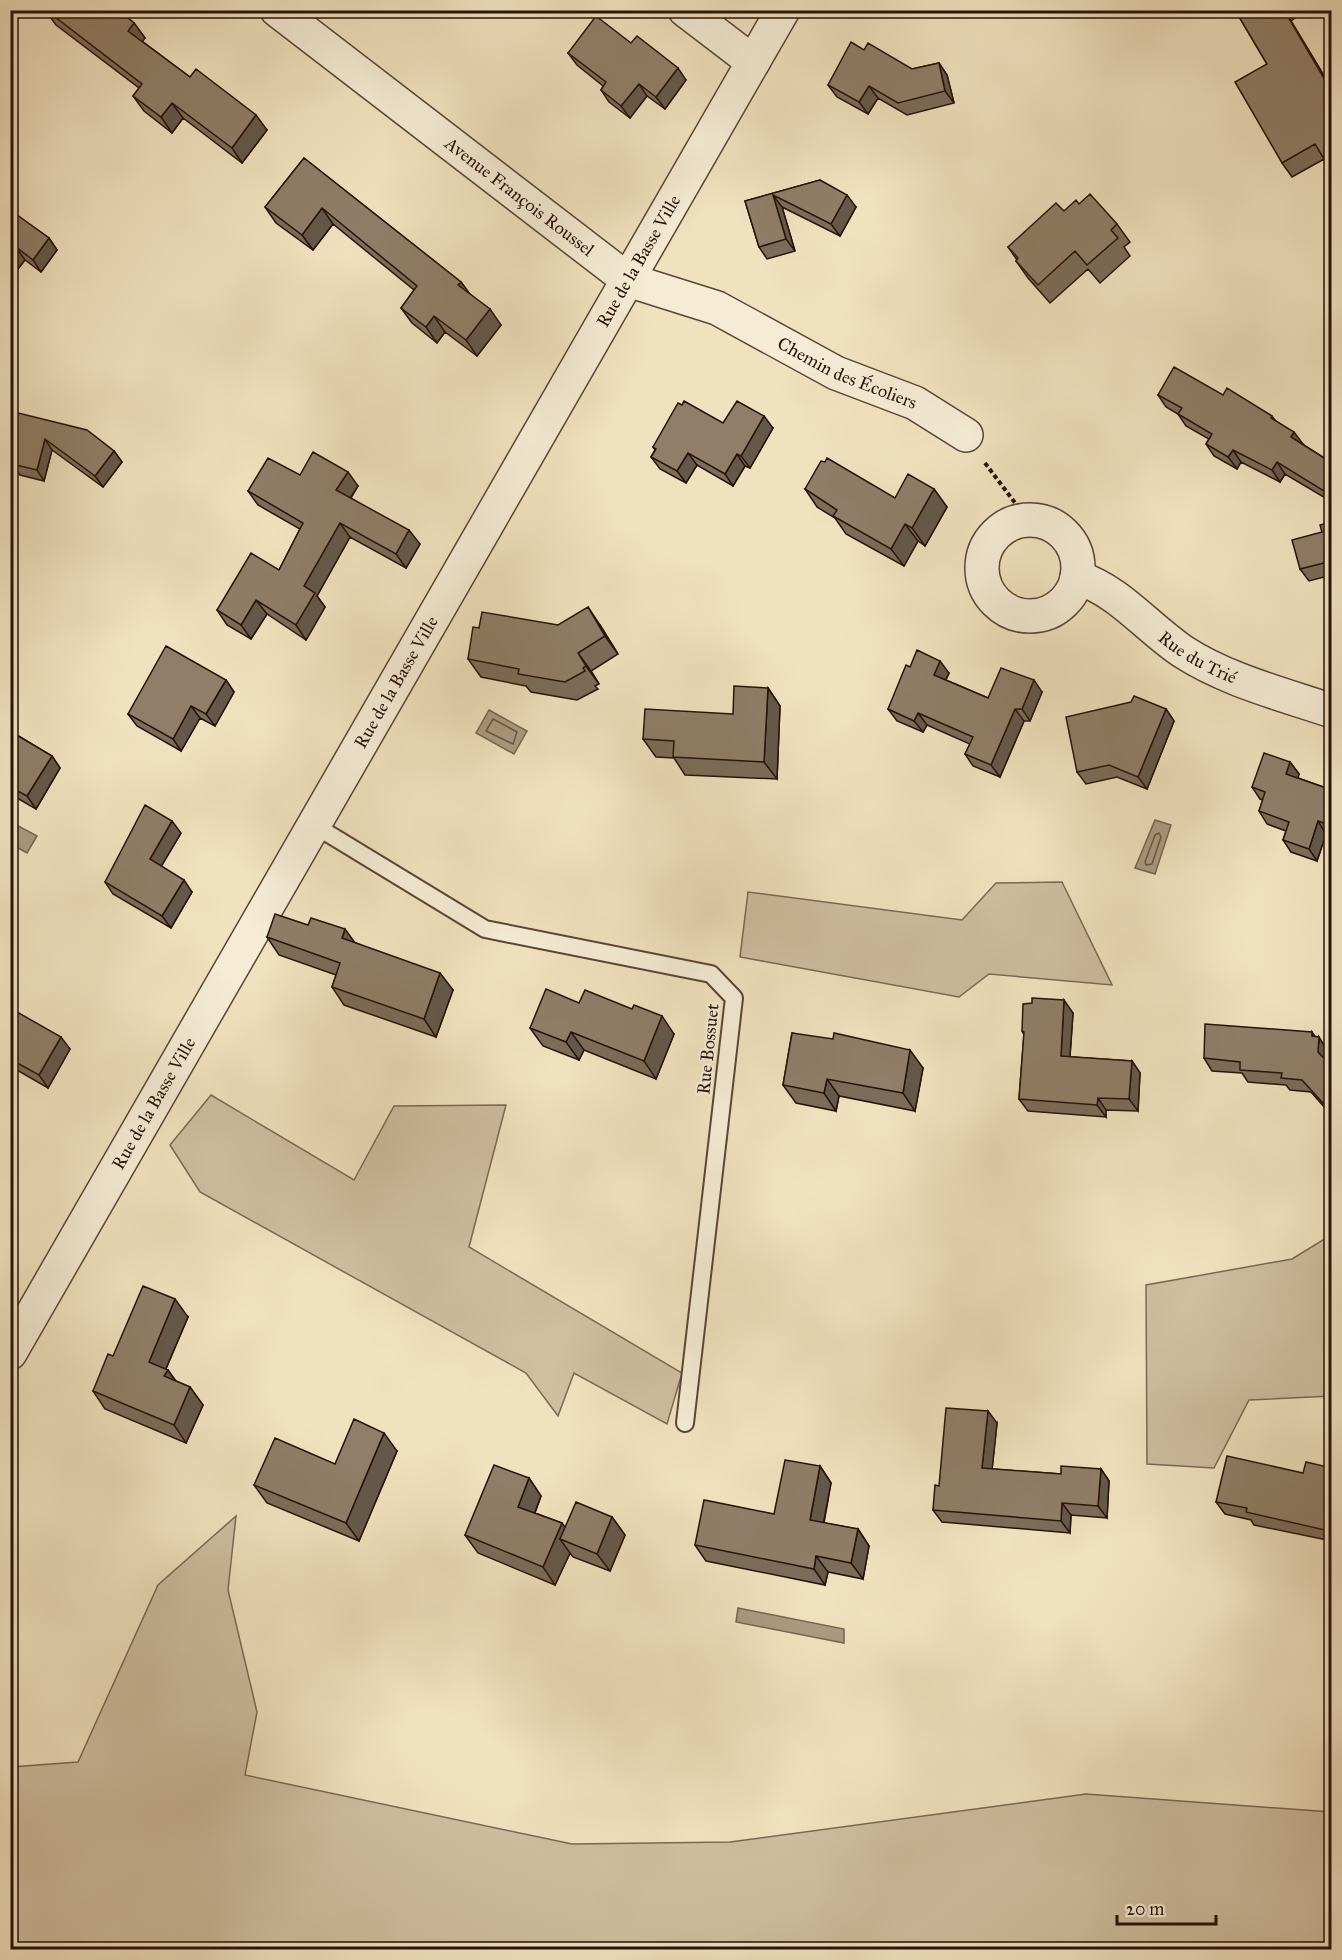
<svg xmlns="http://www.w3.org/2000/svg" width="1342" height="1960" font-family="'IM FELL Great Primer',serif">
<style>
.green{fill:#cfbea0;stroke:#7b6854;stroke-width:1.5}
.water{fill:#ac9b81;stroke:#776451;stroke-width:1.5}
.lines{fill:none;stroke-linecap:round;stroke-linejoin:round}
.shore{stroke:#6a5645;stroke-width:1.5}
.service-casing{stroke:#5a4536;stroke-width:20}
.minor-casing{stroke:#5a4536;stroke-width:36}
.path{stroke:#271109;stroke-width:4;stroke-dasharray:4.5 3;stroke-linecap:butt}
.service{stroke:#f6ecd5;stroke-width:16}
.minor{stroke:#f6ecd5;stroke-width:33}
.wall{fill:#7c6c59;stroke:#271109;stroke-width:1.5}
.shaded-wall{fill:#655849;stroke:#271109;stroke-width:1.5}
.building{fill:#907e68;stroke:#271109;stroke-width:1.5}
.labels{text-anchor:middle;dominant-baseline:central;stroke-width:4.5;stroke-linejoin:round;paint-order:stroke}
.street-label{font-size:18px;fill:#271109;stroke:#f6ecd5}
</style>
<rect width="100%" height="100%" fill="#f1e2bf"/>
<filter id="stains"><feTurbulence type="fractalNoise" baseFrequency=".00333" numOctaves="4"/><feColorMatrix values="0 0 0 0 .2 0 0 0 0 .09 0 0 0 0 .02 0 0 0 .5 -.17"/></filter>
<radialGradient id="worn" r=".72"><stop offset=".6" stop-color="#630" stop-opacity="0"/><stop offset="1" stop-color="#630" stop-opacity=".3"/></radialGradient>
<path class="green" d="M1062,882L1112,985L989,974L959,997L740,957L748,892L962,920L996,883Z
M211,1095L354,1180L394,1106L506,1105L469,1247L682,1373L667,1424L574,1373L558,1416L526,1373L200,1192L170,1145Z
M1331,1235V1396L1249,1400L1214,1468L1147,1464L1146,1285L1292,1259Z
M236,1516L228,1590L257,1712L245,1775L572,1844L730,1842L1086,1794L1331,1812V1949H11V1767L78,1762L158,1585Z"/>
<path class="water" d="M489,710L527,731L514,754L476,733Z
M1155,820L1171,825L1155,874L1135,868Z
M11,822L37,836L27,853L11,844Z
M738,1608L844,1629V1643L736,1622Z"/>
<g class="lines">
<path class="shore" d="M493,719L517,732L513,744L486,731Z
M1159,833L1161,837L1152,864L1146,865L1145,862L1155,835Z"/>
<defs>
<path id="service" d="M314,825L485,929L711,974L734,998L685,1423"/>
<g id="minor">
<path id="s1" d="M277,10L628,280L717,308L836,373L915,403L966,435"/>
<path d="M685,10L753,62"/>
<circle cx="1030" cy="568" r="48"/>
<path id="s2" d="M1077,577C1122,593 1144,625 1182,651C1226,680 1282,694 1332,711"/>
<path id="s3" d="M10,1353L783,10"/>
</g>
</defs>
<use href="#service" class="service-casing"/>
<use href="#minor" class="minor-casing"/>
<path class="path" d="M985,463L1028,520"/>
<use href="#service" class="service"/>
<use href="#minor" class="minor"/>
</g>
<path class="wall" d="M44,10H118L134,23L145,38L142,41L190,77L267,130L242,163L183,118L172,133L144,111L133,96L139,88L56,25L48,14Z
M1235,10H1290L1295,18L1291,21L1332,89V172L1324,159L1292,177L1282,163L1267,64Z
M631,43L686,80L665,109L647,96L630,118L609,102L601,90L603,86L577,65L568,53Z
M864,50L912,69L939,63L947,75L954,103L907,115L878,98L868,114L837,97L828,85Z
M304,158L461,282L469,293L501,325L477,356L445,332L437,343L412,323L401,308L414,290L333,224L313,250L276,223L265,207Z
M820,180L856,207L840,236L782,207L795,251L767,259L759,247L745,201Z
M1079,204L1117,224L1130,242L1124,247L1130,256L1100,283L1088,269L1050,303L1028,278L1016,261L1017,260L1008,247L1064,211Z
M10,210L49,238L57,250L41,272L25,260L10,279Z
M1158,395H1223L1272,416L1275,420L1303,444H1302L1332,463V502L1285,474L1280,482L1241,462L1237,469L1214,456L1206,444L1209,439L1186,426L1178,414L1166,407Z
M10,411L114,451L122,462L103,487L52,450L44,481L20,475L12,464L13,460L10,459Z
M723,423L773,428L750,468L745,466L733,486L697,465L686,483L660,469L651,457L655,450L653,447Z
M300,475L358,486L351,498L420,544L406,568L350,537L317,596L325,607L306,640L267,614L251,639L227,625L217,610L279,570L300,529L258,505L248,491Z
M805,489L895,498L934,489L947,507L925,546L918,541L904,566L846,534L835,518L817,507Z
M1332,522V575L1309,581L1300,569L1322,532Z
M558,625H600L618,654L591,671L599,684L595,686L598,689L577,700L531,692L526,686L481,677L468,659L479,628Z
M910,667L949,673L946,680L988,698L1042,692L1030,721H1024L1000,777L973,766L965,754L970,744L927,725L923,732L897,721L888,709Z
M226,680L234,692L215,726L200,718L181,751L137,726L128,714Z
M768,688L780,706L777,779L685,775L674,758L656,757L643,739L733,714Z
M1166,709L1174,721L1147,789L1117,777L1086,784L1077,772Z
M10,731L52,756L60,768L36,809L10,794Z
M1290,762L1299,774L1298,778L1332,790V835L1326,834L1317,861L1291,852L1283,840L1286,831L1267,824L1259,811L1263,800L1260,799L1252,787Z
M181,833L161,866L192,892L171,928L113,894L105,882Z
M267,937L354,942L453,990L436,1037L344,1005L332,987L336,975L279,955Z
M579,1003L632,1009L674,1034L656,1079L584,1050L579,1060L543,1046L530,1028Z
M10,1008L70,1049L48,1088L10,1066Z
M1073,1013L1070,1057L1132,1061L1140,1073L1138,1111L1106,1110V1117L1028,1111L1019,1099L1024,1035L1022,1031Z
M792,1033L923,1068L915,1111L839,1096L836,1111L796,1103L783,1085Z
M1316,1037L1327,1050V1062L1332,1067V1116L1311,1092L1290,1090L1286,1085L1248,1082L1242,1073L1212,1071L1204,1058Z
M188,1317L166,1369L168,1370L176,1381L190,1387L203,1405L186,1443L105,1409L93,1391L113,1356Z
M997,1423L992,1469L1061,1474L1101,1469L1109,1481L1107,1518L1071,1515L1070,1533L942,1522L933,1510L939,1486Z
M397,1451L359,1541L267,1503L254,1485L335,1464Z
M820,1466L831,1483L824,1523L858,1529L869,1546L863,1579L828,1572L825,1585L706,1561L695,1545L774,1514Z
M1332,1468V1546L1327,1540L1254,1525L1251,1520L1225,1514L1216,1502L1303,1473Z
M529,1478L541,1496L535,1513L562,1523L565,1528L612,1517L625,1535L610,1571L573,1557L570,1553L555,1585L478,1553L465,1535Z"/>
<path class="shaded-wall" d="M1284,10L1291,21L1332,89V92Z
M134,23L145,38L139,46L128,31Z
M939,63L947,75L954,103L945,91Z
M678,68L686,80L665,109L656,97Z
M639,84L647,96L630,118L621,106Z
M869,86L878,98L868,114L859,102Z
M172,103L183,118L172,133L161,117Z
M256,115L267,130L242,163L232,148Z
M773,195L782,207L795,251L786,239Z
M847,195L856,207L840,236L831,224Z
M322,208L333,224L313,250L302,235Z
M49,238L57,250L41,272L33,260Z
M16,247L25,260L10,279V256Z
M461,282L472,297L458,285Z
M490,309L501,325L477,356L466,340Z
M434,316L445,332L437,343L426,327Z
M764,416L773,428L750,468L741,456Z
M1294,432L1303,444L1299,450L1291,437Z
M45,439L52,450L44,481L37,470Z
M1233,450L1241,462L1237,469L1228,457Z
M114,451L122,462L103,487L95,476Z
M688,453L697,465L686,483L677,471Z
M737,454L745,466L733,486L725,474Z
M1277,462L1285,474L1280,482L1272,470Z
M348,472L358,486L346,504L336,490Z
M934,489L947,507L925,546L912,528Z
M340,523L350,537L317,596L325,607L306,640L296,625L304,586Z
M905,524L918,541L904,566L891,549Z
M409,530L420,544L406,568L396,554Z
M256,600L267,614L251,639L241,625Z
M588,607L600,625L618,654L605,636Z
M578,653L591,671L599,684L586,666Z
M940,661L949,673L942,687L934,675Z
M226,680L234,692L215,726L206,714Z
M1034,680L1042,692L1030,721L1022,709Z
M768,688L780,706L777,779L764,762Z
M191,706L200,718L181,751L173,739Z
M1015,709L1024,721L1000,777L991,765Z
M1166,709L1174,721L1147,789L1138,777Z
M918,713L927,725L923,732L914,721Z
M52,756L60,768L36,809L27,796Z
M1290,762L1299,774L1295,787L1286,774Z
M172,821L181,833L158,872L150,859Z
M1318,821L1326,834L1317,861L1309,849Z
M184,880L192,892L171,928L162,916Z
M345,929L358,947L342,938Z
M440,973L453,990L436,1037L424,1019Z
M1064,1000L1073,1013L1069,1069L1061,1056Z
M662,1016L674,1034L656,1079L644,1061Z
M571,1032L584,1050L579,1060L566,1042Z
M1312,1032L1319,1042V1037L1327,1050V1064L1318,1052L1312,1036Z
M61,1037L70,1049L48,1088L39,1075Z
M910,1050L923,1068L915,1111L903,1093Z
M1132,1061L1140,1073L1138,1111L1129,1099Z
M827,1079L839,1096L836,1111L824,1093Z
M1098,1098L1106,1110V1117L1097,1105Z
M175,1299L188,1317L161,1380L149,1362Z
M168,1370L180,1388L164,1376Z
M190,1387L203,1405L186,1443L174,1425Z
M988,1411L997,1423L991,1480L982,1468Z
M384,1433L397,1451L359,1541L346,1523Z
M820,1466L831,1483L821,1536L810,1520Z
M1101,1469L1109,1481L1107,1518L1098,1506Z
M529,1478L541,1496L530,1525L518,1507Z
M1062,1503L1071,1515L1070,1533L1061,1521Z
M612,1517L625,1535L610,1571L597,1554Z
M562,1523L575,1541L560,1539L570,1553L555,1585L543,1567Z
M858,1529L869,1546L863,1579L851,1563Z
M816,1556L828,1572L825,1585L814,1569Z"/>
<path class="building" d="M46,10H118L134,23L128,31L190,77L196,69L256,115L232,148L172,103L161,117L133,96L142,84Z
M1235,10H1284L1332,92V172L1315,144L1282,163L1235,82L1267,64Z
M596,16L631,43L637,36L678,68L656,97L639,84L621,106L601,90L606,82L568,53Z
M851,42L864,50L868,43L912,69L939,63L945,91L898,103L869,86L859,102L828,85Z
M304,158L461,282L458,285L490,309L466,340L434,316L426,327L401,308L417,286L322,208L302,235L265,207Z
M820,180L847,195L831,224L773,195L786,239L759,247L745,201Z
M1090,194L1117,224L1111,230L1118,238L1087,265L1075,251L1038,285L1016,261L1018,258L1008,247L1056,203L1064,211L1076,200L1079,204Z
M10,210L49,238L33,260L16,247L10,256Z
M1174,367L1223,395L1227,388L1272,416L1271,418L1294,432L1291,437L1332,463V496L1277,462L1272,470L1233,450L1228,457L1206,444L1212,434L1178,414L1182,408L1158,395Z
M684,401L723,423L737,401L764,416L741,456L737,454L725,474L688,453L677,471L651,457L656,449L653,447L678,403L682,405Z
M10,411L87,430L114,451L95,476L45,439L37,470L12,464L15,451L10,450Z
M313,452L348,472L336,490L409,530L396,554L340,523L304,586L315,593L296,625L256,600L241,625L217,610L251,553L279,570L303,523L248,491L268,458L300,475Z
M827,458L895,498L908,474L934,489L912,528L905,524L891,549L833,516L837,510L805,489L821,461L825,462Z
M1332,522V561L1300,569L1292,540L1322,532L1320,525Z
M588,607L605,636L578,653L586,666L583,668L585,671L565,682L518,674L519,669L468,659L473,627L479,628L482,612L558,625Z
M166,646L226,680L206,714L191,706L173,739L128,714Z
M917,650L940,661L934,675L988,698L1001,668L1034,680L1022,709H1015L991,765L965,754L973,737L918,713L914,721L888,709L906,665L910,667Z
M734,686L768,688L764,762L673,757L674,741L643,739L645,709L733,714Z
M1134,696L1166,709L1138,777L1109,765L1077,772L1066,717L1131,702Z
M10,731L52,756L27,796L10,787Z
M1264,753L1290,762L1286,774L1332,790V826L1318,821L1309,849L1283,840L1289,822L1259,811L1265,792L1252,787Z
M145,805L172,821L150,859L184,880L162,916L105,882Z
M275,914L308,925L311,918L345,929L342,938L440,973L424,1019L332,987L340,963L267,937Z
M546,989L579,1003L585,990L632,1009L634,1005L662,1016L644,1061L571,1032L566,1042L530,1028Z
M1032,998L1064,1000L1061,1056L1132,1061L1129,1099L1098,1098L1097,1105L1019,1099L1024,1032L1022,1031L1023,1004L1032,1003Z
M10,1008L61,1037L39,1075L10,1059Z
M1205,1024L1312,1032V1036L1319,1037L1318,1052L1332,1067V1113L1302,1080L1281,1078L1282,1073L1240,1070V1062L1204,1058Z
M792,1033L833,1039L834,1033L910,1050L903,1093L827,1079L824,1093L783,1085Z
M143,1286L175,1299L149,1362L168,1370L164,1376L190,1387L174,1425L93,1391L108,1354L113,1356Z
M946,1408L988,1411L982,1468L1061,1474V1466L1101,1469L1098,1506L1062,1503L1061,1521L933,1510L935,1485L939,1486Z
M354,1419L384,1433L346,1523L254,1485L275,1438L335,1464Z
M1227,1456L1303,1473L1306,1462L1332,1468V1537L1324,1536L1325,1530L1246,1512L1247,1508L1216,1502Z
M785,1460L820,1466L810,1520L858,1529L851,1563L816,1556L814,1569L695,1545L704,1500L774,1514Z
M494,1465L529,1478L518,1507L562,1523L543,1567L465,1535Z
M576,1502L612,1517L597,1554L560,1539Z"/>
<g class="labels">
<g class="street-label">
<text stroke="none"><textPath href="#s1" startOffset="306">Avenue François Roussel</textPath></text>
<text stroke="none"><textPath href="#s3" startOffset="1260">Rue de la Basse Ville</textPath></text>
<text stroke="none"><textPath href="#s1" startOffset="682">Chemin des Écoliers</textPath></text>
<text stroke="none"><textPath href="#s2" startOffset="146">Rue du Trié</textPath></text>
<text stroke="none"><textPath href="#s3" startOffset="774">Rue de la Basse Ville</textPath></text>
<text transform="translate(708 1049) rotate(-84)">Rue Bossuet</text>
<text stroke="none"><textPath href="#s3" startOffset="288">Rue de la Basse Ville</textPath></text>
</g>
</g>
<rect width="1342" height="1960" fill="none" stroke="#f1e2bf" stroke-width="36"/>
<rect x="12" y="12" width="1318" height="1936" fill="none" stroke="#271109" stroke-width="3"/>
<rect x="18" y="18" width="1306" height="1924" fill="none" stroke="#271109" stroke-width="1.5"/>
<path d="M1117 1915v9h99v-9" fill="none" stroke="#271109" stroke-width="3"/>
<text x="1126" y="1915" font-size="18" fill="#271109" stroke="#f6ecd5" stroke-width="4.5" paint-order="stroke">20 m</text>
<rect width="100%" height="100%" filter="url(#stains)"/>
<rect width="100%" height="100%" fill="url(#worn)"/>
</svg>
